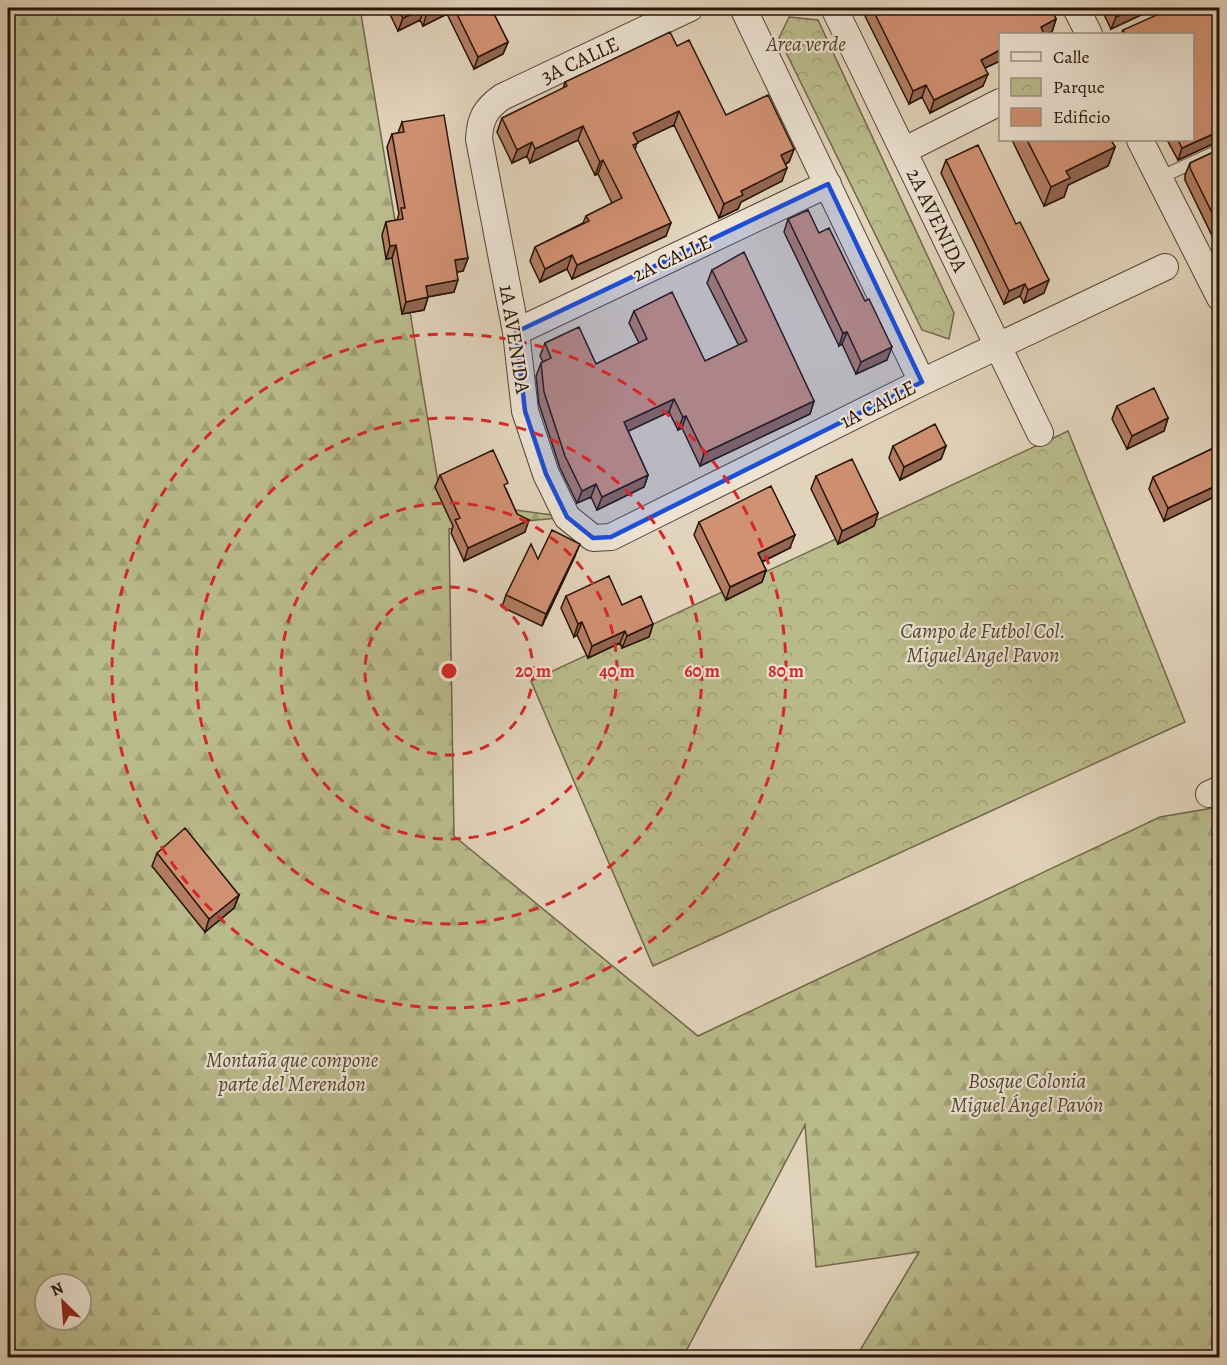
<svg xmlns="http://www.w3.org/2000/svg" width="1227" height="1365" font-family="Alegreya,serif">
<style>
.forest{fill:url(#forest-firs);stroke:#70674a;stroke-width:1.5;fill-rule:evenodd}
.park{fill:url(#park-crowns);stroke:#70674a;stroke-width:1.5}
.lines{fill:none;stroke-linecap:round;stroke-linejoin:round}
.lane-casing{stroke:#564336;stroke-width:14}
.street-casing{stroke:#564336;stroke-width:28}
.lane{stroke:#ece3d3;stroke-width:12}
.street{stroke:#ece3d3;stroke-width:26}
.wall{fill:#b47d63;stroke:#271309;stroke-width:1.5}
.shaded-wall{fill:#926650;stroke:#271309;stroke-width:1.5}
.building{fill:#d19173;stroke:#271309;stroke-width:1.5}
.marked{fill:#1d4ed8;fill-opacity:0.2;stroke:#1d4ed8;stroke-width:4.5;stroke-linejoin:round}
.ring{fill:none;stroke:#d62828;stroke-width:3;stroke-dasharray:10 8}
.labels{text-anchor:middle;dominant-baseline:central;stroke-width:4.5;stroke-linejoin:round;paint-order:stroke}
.park-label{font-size:21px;font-style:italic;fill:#534530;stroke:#ece3d3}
.street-label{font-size:21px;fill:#271309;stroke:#ece3d3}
.centre{fill:#d62828;stroke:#ece3d3;stroke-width:3}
.ring-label{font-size:18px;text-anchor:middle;font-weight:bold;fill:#d62828;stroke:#ece3d3;stroke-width:4.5;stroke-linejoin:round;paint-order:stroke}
</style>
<defs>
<pattern id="forest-firs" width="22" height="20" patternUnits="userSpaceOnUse" patternTransform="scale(1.5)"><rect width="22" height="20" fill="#babb8c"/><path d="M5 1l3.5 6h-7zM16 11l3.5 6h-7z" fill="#a0a077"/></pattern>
<pattern id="park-crowns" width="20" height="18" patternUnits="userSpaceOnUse" patternTransform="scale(1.5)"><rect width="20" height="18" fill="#babb8c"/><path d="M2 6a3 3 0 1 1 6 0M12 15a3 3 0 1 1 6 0" fill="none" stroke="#a0a077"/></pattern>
</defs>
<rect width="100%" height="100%" fill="#e2d4bc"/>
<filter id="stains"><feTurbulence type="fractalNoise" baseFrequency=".00333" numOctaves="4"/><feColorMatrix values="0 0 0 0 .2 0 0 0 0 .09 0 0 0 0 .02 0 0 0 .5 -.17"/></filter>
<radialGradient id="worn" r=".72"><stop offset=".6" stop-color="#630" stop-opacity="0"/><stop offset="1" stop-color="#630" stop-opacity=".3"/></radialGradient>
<path class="forest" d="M8,8H360L441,500L567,517L449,529L454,836L698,1036L1160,817L1219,807V1357H856L919,1252L816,1267L805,1125L683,1357H8ZM45,1284H81V1320H45Z"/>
<path class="park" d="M789,17L818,20L954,313L949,339L922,330L779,38Z
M1068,431L1185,722L653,966L531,681Z"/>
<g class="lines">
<defs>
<path id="lane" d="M1159,178L1220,150"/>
<path id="street" d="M690,8L502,97C485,109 480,119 479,139L516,332L525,411L546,474L567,517L593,538L611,537L922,382L1165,267
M743,8L922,382
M834,8L1040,433
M1076,8L1089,34
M1140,140L1220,298
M903,151L1000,102
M516,332L828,184
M1209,794L1220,789"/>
</defs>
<use href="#lane" class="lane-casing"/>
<use href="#street" class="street-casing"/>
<use href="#lane" class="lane"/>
<use href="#street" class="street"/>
</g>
<path class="wall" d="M387,8H491L508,42L503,54L474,69L447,14L423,26L420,20L398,31Z
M861,8H1051L1056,19L1052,32L1000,34V61L985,68L983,86L930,113L922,97L909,104Z
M1101,8H1156L1111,29Z
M1220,8V143L1217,142L1178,160L1167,140H1192V34H1121L1123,30Z
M677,46L726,115L794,149L789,162L786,164L782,181L741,202L738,209L719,218L674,125L637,142L635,150L666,236L572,279L567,269L540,282L530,261L535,247L583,223L586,216L612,203L598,174L595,175L578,140L530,163L527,156L512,163L497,132L502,118L563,89L565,82Z
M402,122L468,258L463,271L457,272L454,292L428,297L424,310L402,314L392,258L386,259L382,235L386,222L397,220L399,214L387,147L392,134L398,133Z
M1012,140H1111L1115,147L1108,166L1068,185L1064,197L1044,206Z
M1220,149V258L1217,254L1219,250L1185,180V175L1190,163Z
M946,160L1044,293L1024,303L1020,296L1004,304L941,173Z
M788,219L819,233L887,360L856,374L842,344L839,346L784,232Z
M712,270L814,401L810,414L700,466L682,428L678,430L669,412L628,431L648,475L644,487L597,510L591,497L577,503L560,468L539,404L536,376L541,363L543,362L540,356L545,343L596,364L639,343L629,323L634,311L705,361L739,346L707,283Z
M1117,406L1168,418L1164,431L1127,449L1112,419Z
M1220,445V494L1164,521L1149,489L1153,477Z
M893,446H946L941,459L900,480L889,458Z
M440,475L506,489L525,532L464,561L451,533L453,526L435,487Z
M816,476L878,513L874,526L838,544L811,489Z
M699,522L790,548L762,562L766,570L762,582L726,600L694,535Z
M575,556L542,626L502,607L506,595L538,559Z
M566,596L622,605L653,624L649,637L622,648L620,643L588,658L577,635L574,637L561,608Z
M1220,685V716L1213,702Z
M157,853L239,895L234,908L205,932L152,866Z"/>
<path class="shaded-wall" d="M425,8L420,20L398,31L403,18Z
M438,8H449L447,14L423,26L427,13Z
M1135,8H1156L1111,29L1116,17Z
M1056,19L1052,32L1046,34H1038L1041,27Z
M508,42L503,54L474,69L478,57Z
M1000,50V61L976,72L981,60Z
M988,74L983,86L930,113L934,100Z
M926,85L922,97L909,104L913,91Z
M679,111L674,125L628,147L633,133Z
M583,126L578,140L530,163L535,149Z
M1220,131V136L1217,142L1178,160L1182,148Z
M532,142L527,156L512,163L517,150Z
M1115,147L1108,166L1068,185L1064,197L1044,206L1051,187L1066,171Z
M794,149L789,162L776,169L781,155Z
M603,160L598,174L595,175L600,162Z
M787,168L782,181L741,202L738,209L719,218L724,204L741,191Z
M671,223L666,236L572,279L577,265Z
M396,245L392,258L386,259L390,246Z
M572,255L567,269L540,282L545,269Z
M468,258L463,271L450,273L455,260Z
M458,280L454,292L421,298L426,286Z
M1049,280L1044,293L1024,303L1028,290Z
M1025,284L1020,296L1004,304L1009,291Z
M428,297L424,310L402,314L406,302Z
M847,332L842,344L839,346L843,333Z
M892,347L887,360L856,374L861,362Z
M674,399L669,412L620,435L624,422Z
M814,401L810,414L700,466L704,453Z
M686,416L682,428L678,430L683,417Z
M1168,418L1164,431L1127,449L1132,436Z
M946,446L941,459L900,480L904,467Z
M648,475L644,487L597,510L602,497Z
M596,484L591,497L577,503L582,491Z
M1220,484V494L1164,521L1168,508Z
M878,513L874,526L838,544L842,531Z
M529,520L525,532L464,561L468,548Z
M795,535L790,548L753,566L758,553Z
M580,544L575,556L542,626L546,614Z
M766,570L762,582L726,600L730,587Z
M582,622L577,635L574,637L578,624Z
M653,624L649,637L622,648L627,636Z
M625,631L620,643L588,658L592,646Z
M239,895L234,908L205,932L209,919Z"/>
<path class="building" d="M397,8H438L427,13L425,8L403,18Z
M454,8H491L508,42L478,57Z
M872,8H1051L1056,19L1041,27L1044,34H1000V50L981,60L988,74L934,100L926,85L913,91Z
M1112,8H1135L1116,17Z
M1172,8H1220V131L1182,148L1178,140H1192V34H1125L1123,30Z
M670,32L677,46L689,40L726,115L768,95L794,149L781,155L787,168L741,191L743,195L724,204L679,111L633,133L638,143L633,145L671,223L577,265L572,255L545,269L535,247L589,221L586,216L622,198L603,160L600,162L583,126L535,149L532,142L517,150L502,118L567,86L565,82Z
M444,115L468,258L455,260L458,280L426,286L428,297L406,302L396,245L390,246L386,222L403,219L401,208H405L392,134L404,132L402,122Z
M1027,140H1111L1115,147L1066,171L1070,178L1051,187Z
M978,145L1016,224L1020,222L1049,280L1028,290L1025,284L1009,291L946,160Z
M1220,149V229L1190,168V163Z
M808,210L819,233L829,228L865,301L869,299L892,347L861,362L847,332L843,333L788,219Z
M744,252L814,401L704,453L686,416L683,417L674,399L624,422L648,475L602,497L596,484L582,491L565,456L544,392L541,363L551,358L545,343L579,327L596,364L647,339L634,311L672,292L705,361L747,341L712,270Z
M1154,388L1168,418L1132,436L1117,406Z
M935,424L946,446L904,467L893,446Z
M1220,445V484L1168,508L1153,477Z
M493,450L508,483L504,485L517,514L529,520L468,548L455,520L460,518L440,475Z
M852,459L878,513L842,531L816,476Z
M771,486L795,535L758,553L766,570L730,587L699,522Z
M552,530L580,544L546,614L506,595L531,544L538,559Z
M609,576L622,605L641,596L653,624L627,636L625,631L592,646L582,622L578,624L566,596Z
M185,828L239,895L209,919L157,853Z"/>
<path class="marked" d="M828,184L922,382L611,537L593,538L567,517L546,474L525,411L516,332Z"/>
<g class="ring">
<circle cx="449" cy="671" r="84"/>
<circle cx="449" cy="671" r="168"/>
<circle cx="449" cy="671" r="253"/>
<circle cx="449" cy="671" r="337"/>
</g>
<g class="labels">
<g class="park-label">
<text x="806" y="44">Area verde</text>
<text x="983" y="631">Campo de Futbol Col.<tspan x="983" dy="24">Miguel Angel Pavon</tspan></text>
<text x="292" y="1060">Montaña que compone<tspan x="292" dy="24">parte del Merendon</tspan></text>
<text x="1027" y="1081">Bosque Colonia<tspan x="1027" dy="24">Miguel Ángel Pavón</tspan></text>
</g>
<g class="street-label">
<text transform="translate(580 60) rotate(-25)">3A CALLE</text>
<text transform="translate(937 220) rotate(64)">2A AVENIDA</text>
<text transform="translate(672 258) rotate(-25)">2A CALLE</text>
<text transform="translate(515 339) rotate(81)">1A AVENIDA</text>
<text transform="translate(878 404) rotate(-27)">1A CALLE</text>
</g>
</g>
<circle cx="449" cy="671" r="9" class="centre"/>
<g class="ring-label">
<text x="533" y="677">20 m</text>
<text x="617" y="677">40 m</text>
<text x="702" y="677">60 m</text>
<text x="786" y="677">80 m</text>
</g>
<rect width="1227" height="1365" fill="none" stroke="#e2d4bc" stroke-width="30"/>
<rect x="9" y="9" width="1209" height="1347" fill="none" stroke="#271309" stroke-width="3"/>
<rect x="15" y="15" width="1197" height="1335" fill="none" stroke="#271309" stroke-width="1.5"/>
<rect x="999" y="33" width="195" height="108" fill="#ece3d3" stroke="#9d9082" stroke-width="1.5"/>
<rect x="1011" y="52" width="30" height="9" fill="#ece3d3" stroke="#9d9082" stroke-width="1.5"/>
<text x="1053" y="63" font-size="18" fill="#271309">Calle</text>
<rect x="1011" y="78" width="30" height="18" fill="url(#park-crowns)" stroke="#9d9082" stroke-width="1.5"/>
<text x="1053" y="93" font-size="18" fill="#271309">Parque</text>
<rect x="1011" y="108" width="30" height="18" fill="#d19173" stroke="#9d9082" stroke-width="1.5"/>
<text x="1053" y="123" font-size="18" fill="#271309">Edificio</text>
<g transform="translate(63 1302) rotate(335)"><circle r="28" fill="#ece3d3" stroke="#9d9082" stroke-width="1.5"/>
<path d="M0-4.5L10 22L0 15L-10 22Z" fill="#8f2418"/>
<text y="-9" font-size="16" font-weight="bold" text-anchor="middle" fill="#271309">N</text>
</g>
<rect width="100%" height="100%" filter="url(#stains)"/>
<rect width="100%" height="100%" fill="url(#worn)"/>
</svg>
